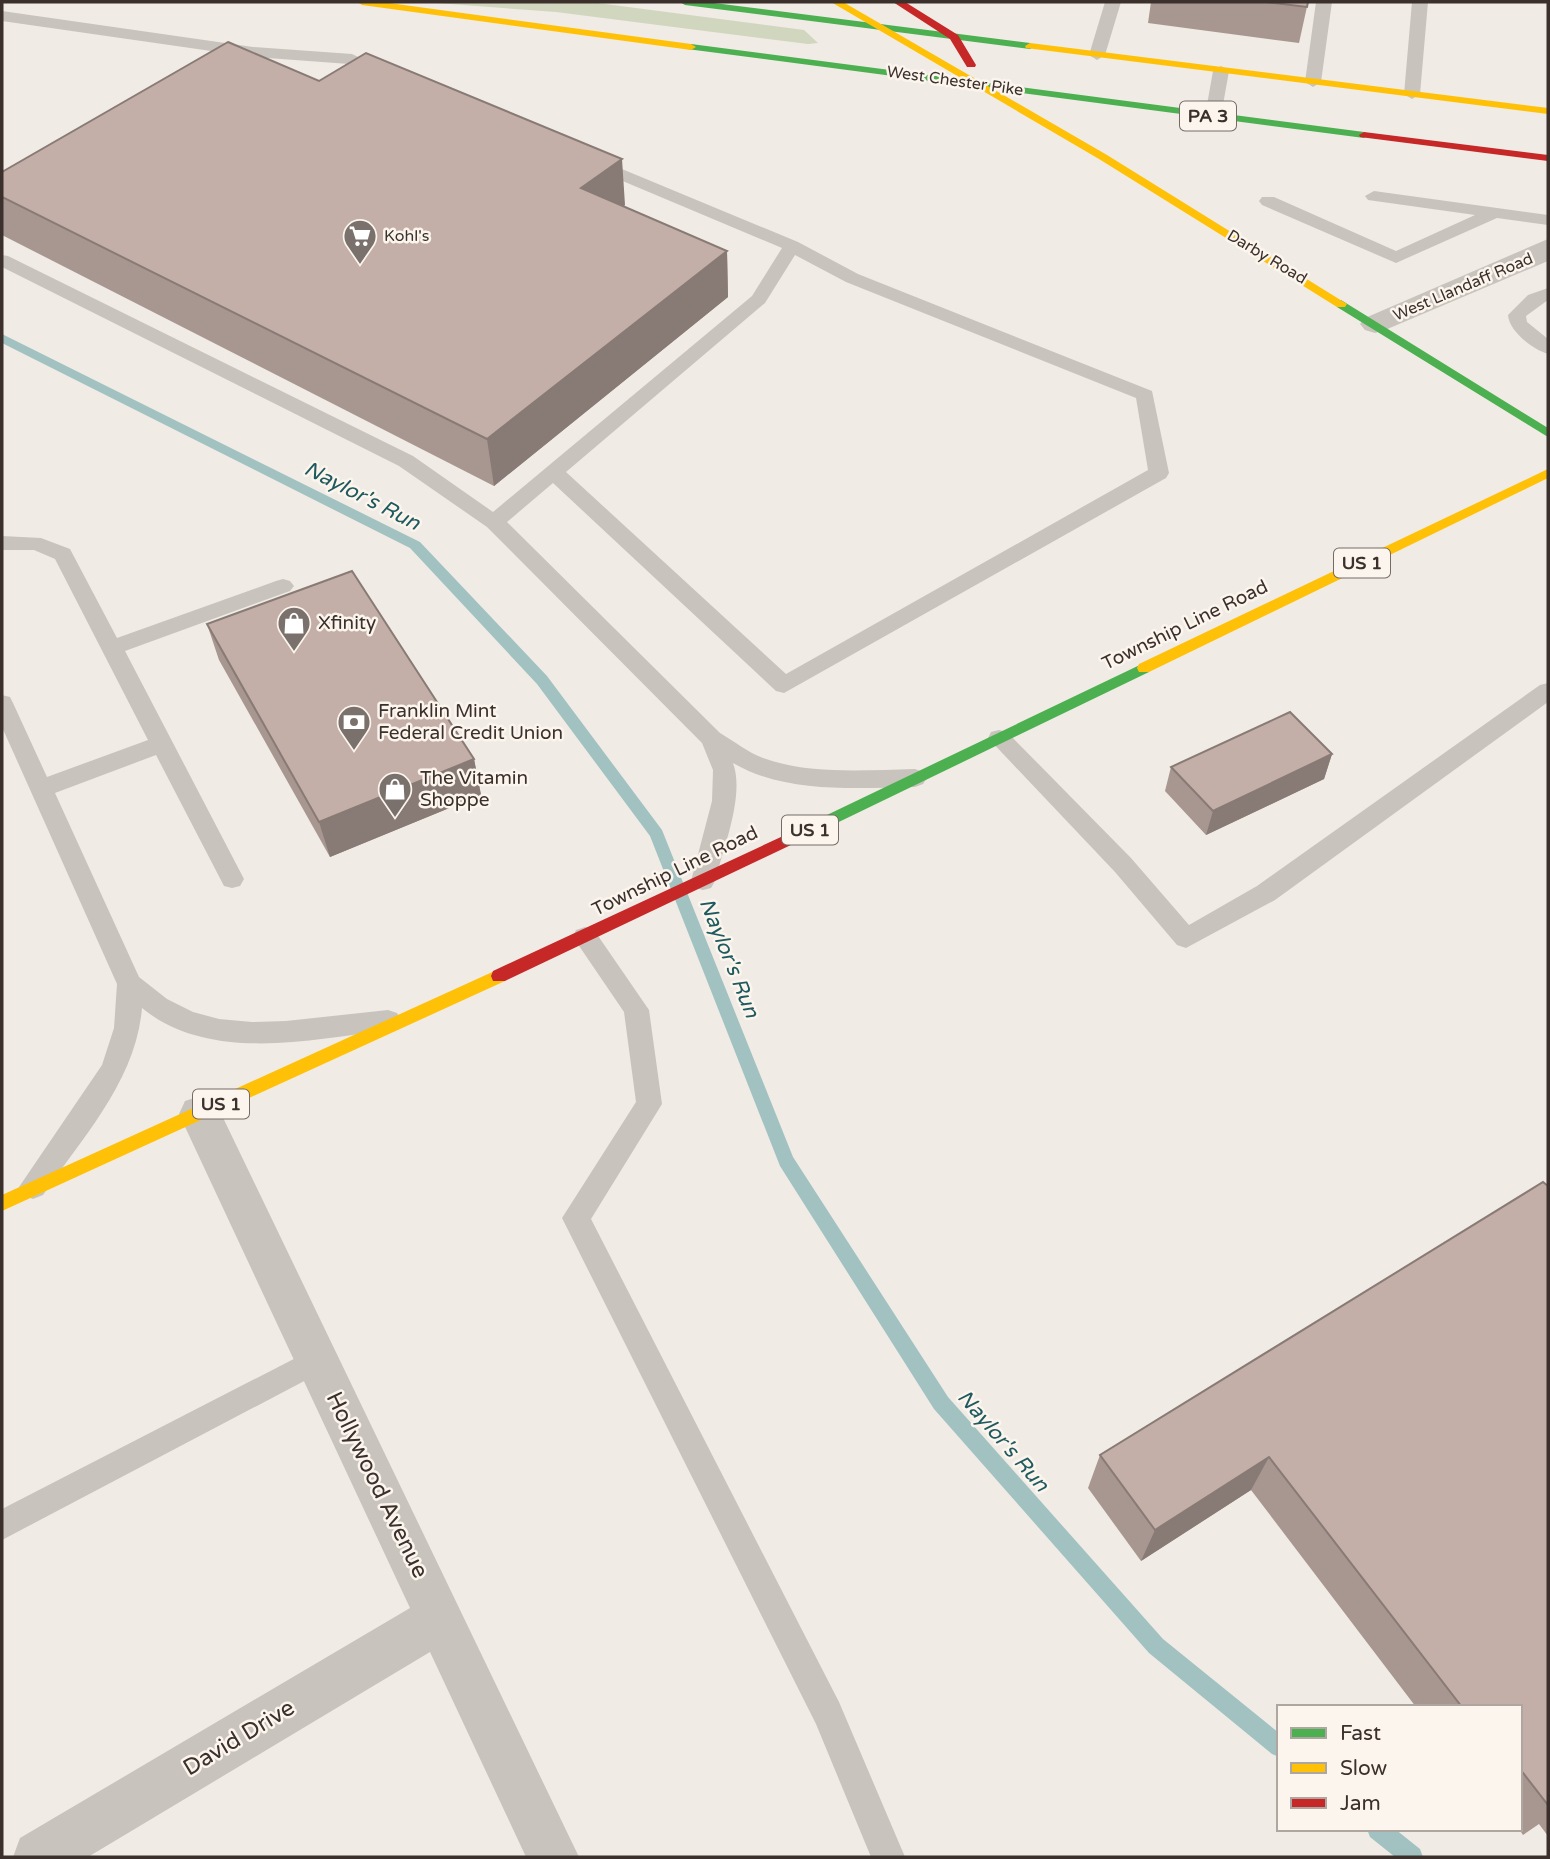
<svg xmlns="http://www.w3.org/2000/svg" width="1550" height="1859" font-family="'Varela Round',sans-serif">
<style>
.green{fill:#d1d6bf}
.lines{fill:none;stroke-linecap:round;stroke-linejoin:round}
.stream{fill:#a1c2c1;fill-rule:evenodd}
.lane{fill:#c9c3be;fill-rule:evenodd}
.street{fill:#c9c3be;fill-rule:evenodd}
.fast{fill:#4caf50;fill-rule:evenodd}
.slow{fill:#ffc107;fill-rule:evenodd}
.jam{fill:#c62828;fill-rule:evenodd}
.wall{fill:#a89690}
.shaded-wall{fill:#887a75}
.building{fill:#c3afa7;stroke:#887a75;stroke-width:2}
.labels{text-anchor:middle;dominant-baseline:central;stroke-width:5;stroke-linejoin:round;paint-order:stroke}
.far-street-label{font-size:16px;fill:#3b302b;stroke:#fbf5ee}
.far-poi-label{font-size:16px;fill:#3b302b;stroke:#fbf5ee;text-anchor:start}
.shield{fill:#fbf5ee;stroke:#756b66;stroke-width:2}
.shield-label{font-size:18px;font-weight:bold;fill:#3b302b}
.poi-label{font-size:19px;fill:#3b302b;stroke:#fbf5ee;text-anchor:start}
.street-label{font-size:19px;fill:#3b302b;stroke:#fbf5ee}
.water-label{font-size:21px;font-style:italic;fill:#1f5a5e;stroke:#fbf5ee}
.near-street-label{font-size:23px;fill:#3b302b;stroke:#fbf5ee}
</style>
<rect width="100%" height="100%" fill="#f0ebe5"/>
<path class="green" d="M423,2H590L804,30L818,43L808,44L556,12Z"/>
<g class="lines">
<path class="stream" d="M2,334L420,542L547,676L662,830L793,1157L948,1397L1163,1639L1279,1733V1757L1272,1754L1149,1653L934,1409L780,1166L650,836L537,684L410,548L2,343Z
M1367,1829H1395L1420,1849L1423,1857H1395L1370,1837Z"/>
<path class="lane" d="M1105,2H1121L1105,55L1097,60L1089,55Z
M1316,2H1332L1321,82L1313,87L1305,82Z
M1412,2H1428L1420,94L1412,99L1404,94Z
M2,11L253,47L352,54L391,73L383,78L349,64L253,57L2,21Z
M1221,66L1229,71L1221,116L1213,121L1205,116L1213,71Z
M593,157L798,242L858,274L1152,391L1169,473L1166,478L784,693L776,691L553,483L507,522L720,733C734,741 747,752 763,758C810,775 865,770 915,769L923,772L927,778L923,784L915,787C856,788 786,794 733,763C745,795 723,849 715,881L711,888L703,890L695,888L691,881L712,801L713,770L702,743L487,527L399,466L2,267V255L8,256L413,456L493,512L752,296L782,248L587,166L584,162ZM795,255L846,282L1136,398L1148,470L786,674L566,472L765,303Z
M1374,191L1548,215V225L1497,218L1396,263L1262,205L1259,201L1262,197H1274L1396,251L1475,215L1368,200L1365,196Z
M1548,288V300L1526,316L1527,322L1548,339V354C1533,350 1509,331 1508,315L1528,295Z
M2,536L41,538L70,549L117,638L276,581L283,579L290,581L294,586L290,591L125,651L244,879L240,886L232,888L224,886L156,755L55,793L139,977L167,999L193,1012L219,1019L252,1022L286,1021L388,1010L397,1013L401,1020L397,1027L388,1030C310,1040 209,1063 142,1008C136,1081 82,1138 43,1195L33,1199L23,1195L19,1187L102,1065L114,1028L117,984L2,727V695L10,697L13,703L47,777L148,740L55,559L34,550H2Z
M1548,683V702L1275,900L1186,948L1177,945L1115,872L988,738L991,732L999,730L1007,732L1131,858L1189,925L1257,886L1540,685Z
M585,927L594,930L649,1010L662,1104L591,1219L839,1702L905,1857H871L816,1724L562,1218L636,1102L624,1012L573,937L576,930Z
M317,1347L327,1351L331,1360L327,1369L2,1540V1509Z"/>
<path class="street" d="M1548,239V261L1385,330L1375,333L1365,330L1360,324L1365,318Z
M200,1096L215,1101L579,1857H526L430,1652L88,1857H13L20,1838L410,1608L179,1114L185,1101Z"/>
<path class="fast" d="M680,2H706L1030,43L1035,46L1030,49L685,5Z
M691,44L1364,132L1369,135L1364,138L687,49V45Z
M1341,300L1548,428V437L1337,307L1335,304Z
M1144,663L1151,668L1149,672L814,834H804L801,830L804,826Z"/>
<path class="slow" d="M357,2H382L691,44L696,47L691,50L362,5Z
M831,2H843L1107,155L1347,304L1345,307H1337L1099,159Z
M1030,43L1548,108V114L1026,48L1025,46Z
M1548,469V478L1149,672H1139L1137,668L1139,664Z
M499,969L505,971L507,976L505,981L2,1211V1195Z"/>
<path class="jam" d="M893,2H905L958,35L976,65L975,67H967L950,39Z
M1364,132L1548,155V161L1360,137L1359,135Z
M809,824L817,830L814,834L505,981H493L491,976L493,971Z"/>
</g>
<path class="wall" d="M1151,2H1308L1299,43L1148,23Z
M319,81L625,205L623,206L727,251L728,297L494,486L2,235V172Z
M207,624L474,759L481,795L330,857L219,660Z
M1332,754L1324,779L1206,835L1165,791L1171,767Z
M1548,1186V1836L1539,1824L1523,1835L1519,1829H1520V1707H1416L1251,1490L1141,1561L1088,1488L1100,1455Z"/>
<path class="shaded-wall" d="M622,159L625,205L585,235L581,188Z
M727,251L728,297L494,486L487,439Z
M1332,754L1324,779L1206,835L1213,811Z
M474,759L481,795L330,857L319,822Z
M1269,1457L1251,1490L1141,1561L1155,1530Z"/>
<path class="building" d="M1266,2H1308L1307,7Z
M228,42L319,81L366,53L622,159L581,188L727,251L487,439L2,197V172Z
M352,571L474,759L319,822L207,624Z
M1290,712L1332,754L1213,811L1171,767Z
M1543,1182L1548,1186V1805L1520,1769V1707H1462L1269,1457L1155,1530L1100,1455Z"/>
<defs>
<symbol id="supermarket-pin" viewBox="-11 -11 22 30"><path d="M0 17L-7.5 6A9.5 9.5 0 1 1 7.5 6Z" fill="#7a716c" stroke="#fbf5ee"/><path d="M-6-5.5h2.5l.6 2H6L4.5 2H-2.5L-4.4-4H-6ZM-1.5 3.2a1.3 1.3 0 1 0 .1 0ZM3 3.2a1.3 1.3 0 1 0 .1 0Z" fill="#fff"/></symbol>
<symbol id="shop-pin" viewBox="-11 -11 22 30"><path d="M0 17L-7.5 6A9.5 9.5 0 1 1 7.5 6Z" fill="#7a716c" stroke="#fbf5ee"/><path d="M-5-2.5h2.3a2.7 3.5 0 0 1 5.4 0H5L5.5 6h-11ZM-1.5-2.5h3a1.5 2.3 0 0 0-3 0Z" fill="#fff"/></symbol>
<symbol id="bank-pin" viewBox="-11 -11 22 30"><path d="M0 17L-7.5 6A9.5 9.5 0 1 1 7.5 6Z" fill="#7a716c" stroke="#fbf5ee"/><path d="M-6-4H6V4H-6ZM0-2.3a2.3 2.3 0 1 0 0 4.6a2.3 2.3 0 1 0 0-4.6Z" fill="#fff"/></symbol>
</defs>
<g fill-rule="evenodd">
<use href="#supermarket-pin" x="341" y="217" width="38" height="52"/>
<use href="#shop-pin" x="275" y="604" width="38" height="52"/>
<use href="#bank-pin" x="335" y="703" width="38" height="52"/>
<use href="#shop-pin" x="376" y="770" width="38" height="52"/>
</g>
<g class="labels">
<g class="far-street-label">
<text transform="translate(955 81) rotate(8)">West Chester Pike</text>
<text transform="translate(1267 257) rotate(31)">Darby Road</text>
<text transform="translate(1463 287) rotate(-23)">West Llandaff Road</text>
</g>
<g class="far-poi-label">
<text x="384" y="236">Kohl's</text>
</g>
<g class="shield">
<rect x="1180" y="101.5" width="56" height="29" rx="5"/>
<rect x="1334" y="548.5" width="56" height="29" rx="5"/>
<rect x="782" y="815.5" width="56" height="29" rx="5"/>
<rect x="193" y="1089.5" width="56" height="29" rx="5"/>
</g>
<g class="shield-label">
<text x="1208" y="116">PA 3</text>
<text x="1362" y="563">US 1</text>
<text x="810" y="830">US 1</text>
<text x="221" y="1104">US 1</text>
</g>
<g class="poi-label">
<text x="318" y="623">Xfinity</text>
<text x="378" y="711">Franklin Mint<tspan x="378" dy="22">Federal Credit Union</tspan></text>
<text x="420" y="778">The Vitamin<tspan x="420" dy="22">Shoppe</tspan></text>
</g>
<g class="street-label">
<text transform="translate(1185 625) rotate(-26)">Township Line Road</text>
<text transform="translate(675 871) rotate(-26)">Township Line Road</text>
</g>
<g class="water-label">
<text transform="translate(362 496) rotate(27)">Naylor's Run</text>
<text transform="translate(729 958) rotate(68)">Naylor's Run</text>
<text transform="translate(1003 1441) rotate(49)">Naylor's Run</text>
</g>
<g class="near-street-label">
<text transform="translate(377 1485) rotate(64)">Hollywood Avenue</text>
<text transform="translate(239 1738) rotate(-31)">David Drive</text>
</g>
</g>
<rect width="1550" height="1859" fill="none" stroke="#3b302b" stroke-width="7"/>
<rect x="1277" y="1705" width="245" height="126" fill="#fbf5ee" stroke="#aea6a0" stroke-width="2"/>
<rect x="1291" y="1728" width="35" height="10" fill="#4caf50" stroke="#aea6a0" stroke-width="2"/>
<text x="1340" y="1740" font-size="21" fill="#3b302b">Fast</text>
<rect x="1291" y="1763" width="35" height="10" fill="#ffc107" stroke="#aea6a0" stroke-width="2"/>
<text x="1340" y="1775" font-size="21" fill="#3b302b">Slow</text>
<rect x="1291" y="1798" width="35" height="10" fill="#c62828" stroke="#aea6a0" stroke-width="2"/>
<text x="1340" y="1810" font-size="21" fill="#3b302b">Jam</text>
</svg>
